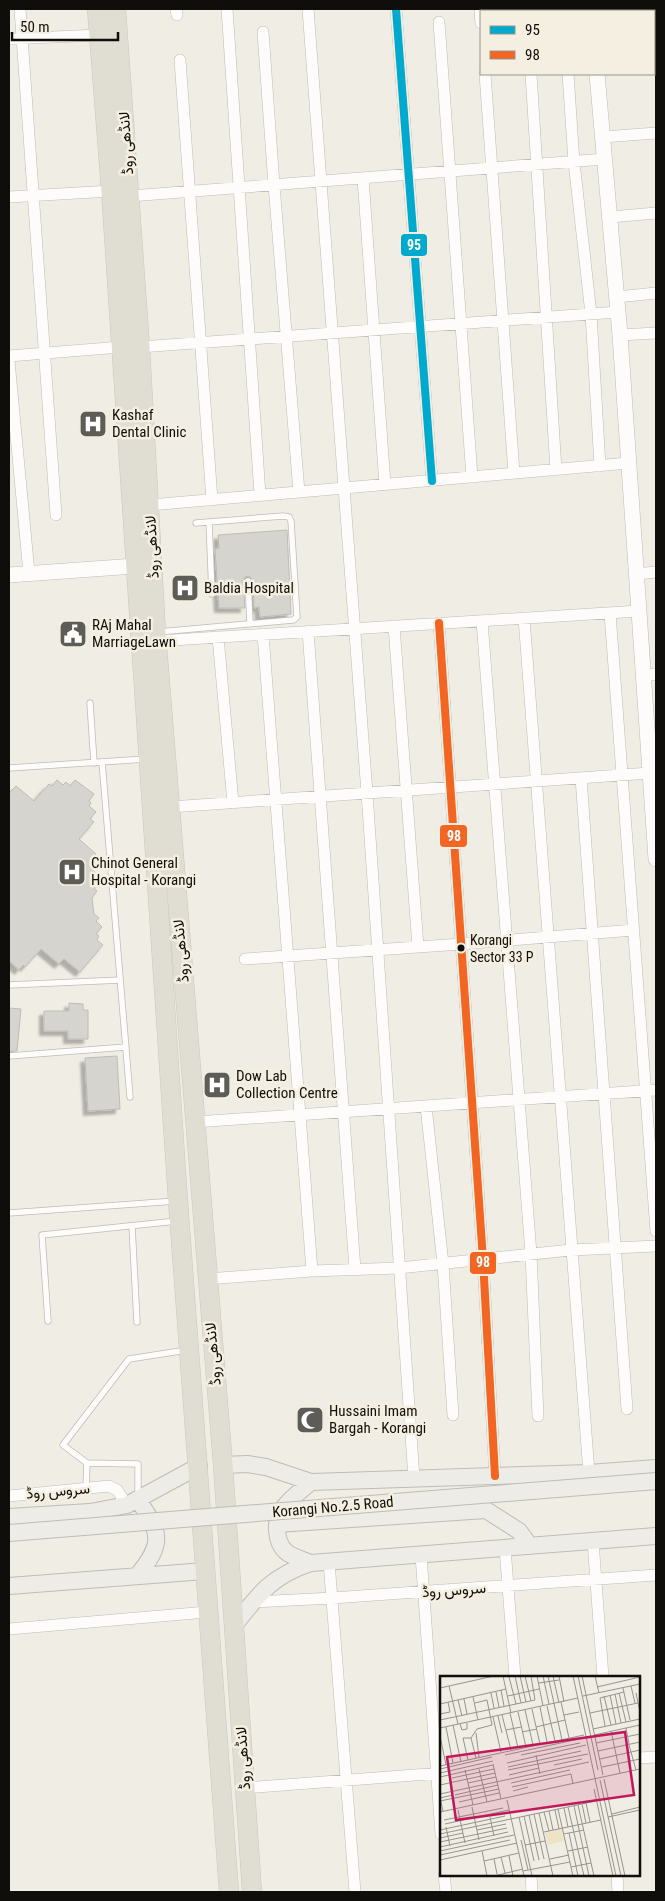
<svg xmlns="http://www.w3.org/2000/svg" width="665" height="1901" font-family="'Roboto Condensed',Vazirmatn,sans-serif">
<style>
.building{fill:#d6d4ce;stroke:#bdbcb6;filter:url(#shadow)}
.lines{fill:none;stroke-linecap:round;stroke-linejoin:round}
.service-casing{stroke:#bdbcb6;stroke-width:7}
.minor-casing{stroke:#bdbcb6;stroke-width:12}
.tertiary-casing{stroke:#bdbcb6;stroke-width:16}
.secondary-casing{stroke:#bdbcb6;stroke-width:18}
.primary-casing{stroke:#cac8c4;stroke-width:20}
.service{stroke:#fdfcfb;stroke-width:5.5}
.minor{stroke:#fdfcfb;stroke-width:11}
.tertiary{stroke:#fdfcfb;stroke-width:15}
.secondary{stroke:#eeece7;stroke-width:16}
.primary{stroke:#e0ddd2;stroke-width:19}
.secondary-bridge-casing{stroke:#bdbcb6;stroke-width:18;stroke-linecap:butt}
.secondary-bridge{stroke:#eeece7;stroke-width:16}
.bus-1-casing{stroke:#f4efe1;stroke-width:11}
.bus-2-casing{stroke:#f4efe1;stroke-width:11}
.bus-1{stroke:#00a9ce;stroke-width:8}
.bus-2{stroke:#f26522;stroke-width:8}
.bus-dot{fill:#100e0a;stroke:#f4efe1;stroke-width:2}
.labels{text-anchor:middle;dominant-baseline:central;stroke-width:5;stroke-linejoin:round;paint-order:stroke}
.bus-label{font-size:14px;fill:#100e0a;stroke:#f4efe1;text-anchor:start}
.street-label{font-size:15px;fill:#100e0a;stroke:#f4efe1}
.poi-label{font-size:15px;fill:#100e0a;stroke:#f4efe1;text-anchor:start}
.inset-road{fill:none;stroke:#96948d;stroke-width:1}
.view{fill:#c2185b;fill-opacity:0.15;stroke:#c2185b;stroke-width:2.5}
.inset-edge{fill:none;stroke:#100e0a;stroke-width:2.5}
.line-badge{stroke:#f4efe1;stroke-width:2}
.badge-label{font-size:14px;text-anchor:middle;font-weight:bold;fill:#fff}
</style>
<defs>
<filter id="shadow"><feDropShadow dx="-4.5" dy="4.5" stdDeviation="1" flood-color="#0004"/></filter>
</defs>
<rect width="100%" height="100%" fill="#f0ede5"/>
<path class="building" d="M287,530L291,614L260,617L259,607L254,608L253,580L248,576L245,577L243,581L245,608H219L215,549L219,548L218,535Z
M57,780L63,785L66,782L70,786L75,780L94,794L89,801L91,803L89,806L96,812L90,819L94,822L79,839L96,854L93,857L99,862L93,870L96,873L93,875L100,881L94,888L97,891L92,898L94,914L99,918L96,921L102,927L96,934L99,936L97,940L103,945L80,972L64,959L59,964L41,949L25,967L23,965L19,970L9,961V793L16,786L34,801L49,784L52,786Z
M69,1003L83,1004V1010H88V1039H68V1031H44V1011H69Z
M9,1008L21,1009L17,1051H9Z
M117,1056L120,1109L88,1111L85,1058Z"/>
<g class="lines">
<defs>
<path id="service" d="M209,522L212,594
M248,581L250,624
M158,632L293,620L297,617L291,521L289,517L283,516L196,523
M90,703L94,763
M102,762L130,1097
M9,768L146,759
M9,985L120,980
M9,1056L126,1047
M9,1213L176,1201
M132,1226L137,1322
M48,1321L42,1235L177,1221
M86,1488L87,1463
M138,1496V1464L87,1463L63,1445L129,1359L187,1350"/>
<path id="minor" d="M20,9L56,515
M176,9L177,15
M227,9L260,495
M308,9L367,793L414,1479
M396,9L432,481
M480,9L481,23
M527,9V11
M563,9L564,11
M439,22L472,477
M263,32L274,185L299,492
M9,39L99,35
M654,55H656
M180,60L212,500
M485,74L514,473
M531,74L556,470
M568,74L574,162L591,314L600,466
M603,137L656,133
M363,178L385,485
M130,196L605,159
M9,197L111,191
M610,217L656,213
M617,297L656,293
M620,335L656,333
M140,347L618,312
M9,356L121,347
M9,361L29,573
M150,505L629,463
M636,574L656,572
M610,613L656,1231
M524,618L589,1473
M482,621L531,1254L538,1416
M439,623L483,1260L495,1476
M394,626L418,947
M308,631L355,1269
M218,637L233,803
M157,641L639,611
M643,676L656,674
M581,778L627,1409
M170,807L650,773
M245,959L461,944L634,930
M426,1106L443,1264L453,1415
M195,1122L656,1090
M312,1271L399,1268L571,1250L656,1246
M207,1279L312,1271L263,634
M9,1496L109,1486L117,1490L127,1505
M593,1541L603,1677
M505,1548L515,1677
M421,1555L441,1834
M329,1562L355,1892
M252,1602L332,1598L656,1575
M9,1629L207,1612
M639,1758L656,1757
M245,1788L441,1773
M444,1875L446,1892
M531,1875L532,1892
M617,1875L618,1892"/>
<path id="tertiary" d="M591,9L592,11
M597,74L620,335L656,859
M9,575L135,566"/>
<path id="secondary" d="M223,1465L247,1464L266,1467L311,1482L589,1473L656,1468
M311,1482C295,1496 275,1508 277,1531C279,1554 292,1556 311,1563
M9,1517L90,1512L127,1505L199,1466
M277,1524L486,1510L519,1531L530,1546
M137,1576C163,1544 162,1534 138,1500
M9,1586L205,1571
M233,1627C258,1595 271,1576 311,1563L656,1536"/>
<path id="primary" d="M97,9L111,191L178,1201L229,1892
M116,9L140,347L156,633L223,1465L252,1892"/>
</defs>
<use href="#service" class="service-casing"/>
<use href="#minor" class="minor-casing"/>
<use href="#tertiary" class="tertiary-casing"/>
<use href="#secondary" class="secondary-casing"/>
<use href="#primary" class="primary-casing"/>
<use href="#service" class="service"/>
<use href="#minor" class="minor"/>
<use href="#tertiary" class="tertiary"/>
<use href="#secondary" class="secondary"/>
<use href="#primary" class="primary"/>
<defs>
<path id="secondary-bridge" d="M9,1533L656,1481"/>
</defs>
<use href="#secondary-bridge" class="secondary-bridge-casing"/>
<use href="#secondary-bridge" class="secondary-bridge"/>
<defs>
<path id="bus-1" d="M396,9L432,481"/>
<path id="bus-2" d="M439,623L483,1260L495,1476"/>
</defs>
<use href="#bus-1" class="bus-1-casing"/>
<use href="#bus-2" class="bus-2-casing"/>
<use href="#bus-1" class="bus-1"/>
<use href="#bus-2" class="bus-2"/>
</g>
<defs>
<symbol id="hospital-square" viewBox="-11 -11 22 22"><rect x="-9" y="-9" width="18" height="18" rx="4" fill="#5e5c57" stroke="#f4efe1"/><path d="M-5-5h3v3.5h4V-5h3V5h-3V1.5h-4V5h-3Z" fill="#fff"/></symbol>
<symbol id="civic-square" viewBox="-11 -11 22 22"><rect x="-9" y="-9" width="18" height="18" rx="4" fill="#5e5c57" stroke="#f4efe1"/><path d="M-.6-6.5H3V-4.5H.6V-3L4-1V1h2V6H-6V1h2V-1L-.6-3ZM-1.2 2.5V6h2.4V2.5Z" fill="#fff"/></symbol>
<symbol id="mosque-square" viewBox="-11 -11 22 22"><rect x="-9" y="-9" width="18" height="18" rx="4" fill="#5e5c57" stroke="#f4efe1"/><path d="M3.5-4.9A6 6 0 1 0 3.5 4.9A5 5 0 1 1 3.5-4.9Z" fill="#fff"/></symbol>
</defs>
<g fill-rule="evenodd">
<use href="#hospital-square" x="77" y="408" width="32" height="32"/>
<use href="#hospital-square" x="169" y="572" width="32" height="32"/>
<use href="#civic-square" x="57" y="618" width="32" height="32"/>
<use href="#hospital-square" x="56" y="856" width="32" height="32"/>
<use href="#hospital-square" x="201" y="1069" width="32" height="32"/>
<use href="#mosque-square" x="294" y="1404" width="32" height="32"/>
</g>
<circle class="bus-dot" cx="461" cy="948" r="4.5"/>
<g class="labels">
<g class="bus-label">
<text x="470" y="940">Korangi<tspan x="470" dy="17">Sector 33 P</tspan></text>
</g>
<g class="street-label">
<text transform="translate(126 143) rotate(-94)">لانڈھی روڈ</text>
<text transform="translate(152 547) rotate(-93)">لانڈھی روڈ</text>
<text transform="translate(181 951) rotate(-95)">لانڈھی روڈ</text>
<text transform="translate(213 1354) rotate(-95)">لانڈھی روڈ</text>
<text transform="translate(58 1491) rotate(-5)">سروس روڈ</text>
<text transform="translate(333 1507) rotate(-5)">Korangi No.2.5 Road</text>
<text transform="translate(454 1590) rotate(-4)">سروس روڈ</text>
<text transform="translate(243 1758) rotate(-94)">لانڈھی روڈ</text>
</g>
<g class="poi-label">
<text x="112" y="415">Kashaf<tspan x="112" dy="17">Dental Clinic</tspan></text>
<text x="204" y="588">Baldia Hospital</text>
<text x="92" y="625">RAj Mahal<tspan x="92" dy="17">MarriageLawn</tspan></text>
<text x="91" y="863">Chinot General<tspan x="91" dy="17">Hospital - Korangi</tspan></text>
<text x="236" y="1076">Dow Lab<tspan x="236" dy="17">Collection Centre</tspan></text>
<text x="329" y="1411">Hussaini Imam<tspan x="329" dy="17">Bargah - Korangi</tspan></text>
</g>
</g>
<g transform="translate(440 1676)">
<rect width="200" height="200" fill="#f0ede5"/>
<path d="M121,153L124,165L108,169L105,157Z" fill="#eee3c5"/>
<path class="inset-road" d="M63,0L71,37M75,0L81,27M80,0L86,26M85,0L91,25M97,0L103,30M103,0L109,28M108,0L122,64M113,0L119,27M119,0L124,26M133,0L176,200M138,0L158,94M142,0L163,99M155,0L159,17M69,1L76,28M99,7L119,4M9,10L18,48M191,10L195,27M157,11L200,1M0,12L54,0M183,12L190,44M61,14L64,30M56,16L59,31M51,17L54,32M179,17L186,46M196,17L200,36M175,18L181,47M170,19L176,48M68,20L99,13M143,20L200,8M164,20L171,49M33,21L38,44M24,23L27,38M18,24L22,40M121,26L129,62M35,27L47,24L52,49L37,53L31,62L36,82M0,28L66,13M107,30L115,65M100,31L107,66M92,33L100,68M85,34L93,69M78,36L86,71M70,37L78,72M150,37L198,27M0,38L10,36L8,26M62,39L71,74M124,39L139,36M58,40L62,57M53,41L61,76M0,44L95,24L91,0M20,48L22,54L27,53V47M13,49L21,86M165,50L160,22L184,16M6,51L13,87M96,51L125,44M0,52L138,22M186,52L189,68M153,53L200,43M66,54L81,51M171,55L180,97M82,56L97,53M36,57L39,81M154,59L200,49M0,60L6,89M156,67L200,58M189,69L196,94M158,75L200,66M65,79L139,63M81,79L140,67M96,79L100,98M160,83L200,74M28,84L23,62H31M67,87L146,69M53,88L61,123M114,89L142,83M0,90L144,59M68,91L141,75M162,91L200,83M0,93L52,81M39,93L47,126M25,94L33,129M68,94L148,78M0,97L53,85M69,99L99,92M0,101L53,89M12,102L54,93M164,103L185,200M160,104L181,200M28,107L56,101M71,107L130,94M0,109L55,97M72,111L131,98L133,108M154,113L173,200M73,115L88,111M0,118L149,86M15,119L58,109M67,124L84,200M0,125L59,113M19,126L59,117M146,127L150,146M142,128L146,147M138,129L154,200M134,130L149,200M32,131L39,164M128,131L144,200M124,132L128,151M118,133L133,200M18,134L25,167M115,134L119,153M3,135L0,122L13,119M109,135L113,154M0,136L200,93M104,136L109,155M99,137L113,200M94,138L104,183M172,138L200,131M89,139L99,184M84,140L94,185M50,141L54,160M79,141L92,200M168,141L200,134M4,144L63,132M5,148L69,134M6,151L10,170M0,154L65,140M37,154L66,148M104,156L161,144M129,157L138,200M0,158L156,125M124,158L144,154M0,162L23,157M81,164L88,194M0,166L67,152M85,169L105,165M0,171L68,156M0,175L74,159M42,175L47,200M128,175L148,171M0,179L70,164M69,180L73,200M61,181L65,197M54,183L57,198M110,183L129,179M0,184L77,167M44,185L79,177M131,191L151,187M83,195L130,186M54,200L83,193"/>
<path class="view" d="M185,56L194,119L16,144L7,81Z"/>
<rect width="200" height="200" class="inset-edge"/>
</g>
<g class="line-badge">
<rect x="400" y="233" width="28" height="24" rx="5" fill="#00a9ce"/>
<rect x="439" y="824" width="29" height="24" rx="5" fill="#f26522"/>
<rect x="469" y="1251" width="28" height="24" rx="5" fill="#f26522"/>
</g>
<g class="badge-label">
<text x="414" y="250">95</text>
<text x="454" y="841">98</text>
<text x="483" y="1267">98</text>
</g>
<rect width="665" height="1901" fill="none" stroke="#100e0a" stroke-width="20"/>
<rect x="480" y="10" width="175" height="65" fill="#f4efe1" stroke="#99958b"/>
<rect x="490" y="26" width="25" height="8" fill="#00a9ce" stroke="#99958b"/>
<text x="525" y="35" font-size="15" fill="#100e0a">95</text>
<rect x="490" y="51" width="25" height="8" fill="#f26522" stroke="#99958b"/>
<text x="525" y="60" font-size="15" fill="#100e0a">98</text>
<path d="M12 32v8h106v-8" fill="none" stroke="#100e0a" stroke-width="2.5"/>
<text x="20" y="32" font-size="15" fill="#100e0a" stroke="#f4efe1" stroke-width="4" paint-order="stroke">50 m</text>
</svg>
